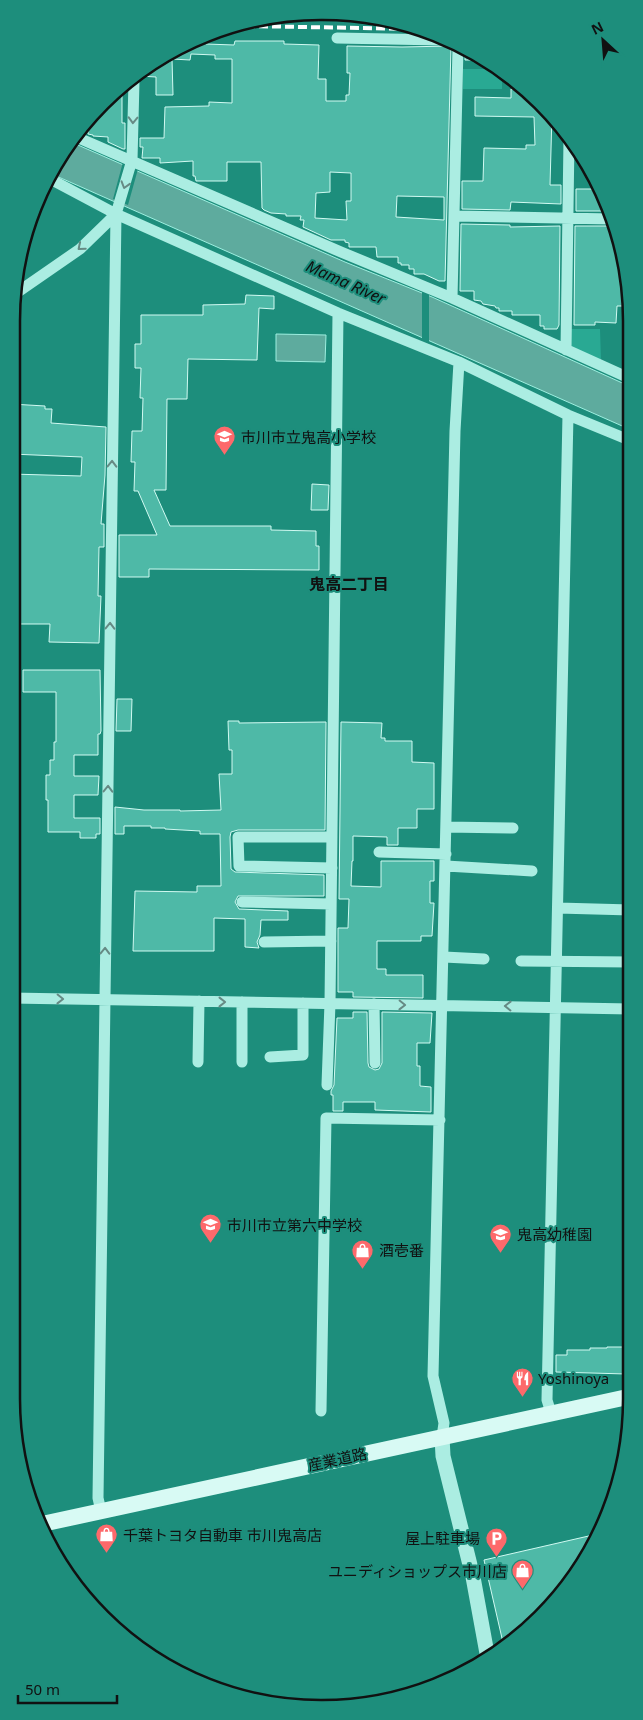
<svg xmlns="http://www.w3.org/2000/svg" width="643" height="1720" font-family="'Noto Sans','Noto Sans JP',sans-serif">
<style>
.green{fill:#29a993}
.water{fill:#5eab9e;stroke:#9eefe0}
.pier{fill:#1d8e7c}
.building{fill:#4eb9a7;stroke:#d1faf2;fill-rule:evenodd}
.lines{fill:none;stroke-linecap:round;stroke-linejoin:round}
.minor{stroke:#abede2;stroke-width:11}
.tertiary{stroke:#abede2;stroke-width:15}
.secondary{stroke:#d8faf4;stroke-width:16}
.rail{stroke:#fff;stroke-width:4;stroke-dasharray:9 4;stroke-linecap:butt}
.oneway{stroke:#668a84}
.labels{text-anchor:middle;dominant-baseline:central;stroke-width:4;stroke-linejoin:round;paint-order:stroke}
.poi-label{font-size:15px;fill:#111;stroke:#1d8e7c;text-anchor:start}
.street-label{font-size:15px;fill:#111;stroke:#1d8e7c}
.water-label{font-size:16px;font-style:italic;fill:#111;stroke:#1d8e7c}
.neighbourhood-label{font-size:16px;font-weight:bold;fill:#111;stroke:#1d8e7c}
.rim{fill:none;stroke:#111;stroke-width:2.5}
</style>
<rect width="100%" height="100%" fill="#1d8e7c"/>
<path class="green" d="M463,69H500L502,70V89H463Z
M570,329H600L601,361L569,349Z"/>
<path class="water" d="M71,142L345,262L432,297L629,386V429L54,175Z
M276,334L326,335L325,362L276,361Z"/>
<path class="pier" d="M123,162L138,169L128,205L113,199Z
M422,291L429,294V342L422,339Z"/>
<path class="building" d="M206,39V44L234,45L235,41H284V44L319,45L318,79H326V101H346V95H349L350,73H347V46L402,47L451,46L445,281H439L424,274H414V269H409V265H401V263H398V257H377L376,247H349V243L345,242V240H331L303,227L304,220H300L301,216H286V214L271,213L264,210L262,208L261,162H227V181H196L195,176H193V161L160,163V158H142L143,147H140V138H164L165,107L209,106V102L232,103V59H215V55L191,54L190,60L172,59L173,95H156V77L140,76L154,64H160L159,59L167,53ZM330,172L351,173V201H346L347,220L315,218L316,193L330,192ZM397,196L444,197V220L396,217Z
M465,51L487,60H465Z
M511,89H523L552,114L550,185H561V204L511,202L510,210L462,209V181H483L484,148L526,149V145H535L534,117L475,116V97L511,98Z
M122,92V123H125V149H123L108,142V137L93,136V135L88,134V121Z
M576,189H600L609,206H604L603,211H576Z
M461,224L510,225V227L560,226L559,325L557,329H544V326H540V315H512V311H499V308H496L495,306L483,304L481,301L474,300V291H460Z
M575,226H614L629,281V290H623V306H617L616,323L595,322V325H574Z
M246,295L274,296V309L259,308L257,360L188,359L187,399H167L166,490H154L170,526H271V530L316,531V546H319V570L149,569V577H119V535H157L138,491H134L135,462H131L132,431H142L143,398H140L141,368H135V344H141V315H203V305L245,304Z
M11,404L45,406V409H52L51,423L106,427L105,475L101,524H104V547H99L98,596H101L99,643L49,642L50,624H11V474L81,476L82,457L11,454Z
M312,484L329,485L328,510H311Z
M23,670H100L101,731L100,734H98V755H74V776H99L98,795H74V818H100V834H96V838H80V832H48V800H46V775H50V760H54V742H56V692H23Z
M117,699H132L131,731H116Z
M228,721H239V723L326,722L325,830H238L231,832L230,837L231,869L235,872L324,875V896H238L235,902L239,909L288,911V920H261L260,935L257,942L259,948L245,947V919L214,918V951H133L135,891L197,892V886H221L220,834H200V831L165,829V828H151V826H124V834H115V807L144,810H180V811L221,810L219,774H232V750H229Z
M341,722L382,723L381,738H385V741H412V762L434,763V809H417V828H398V845H387V837L353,836V861H352L351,886L381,887V861H434V881H430V903H434L432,936H421V941H377V969H386V975H423V998L353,997V992H338V928H348L349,899H339Z
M353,1012H367L368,1063L369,1067L375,1070L379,1069L382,1063V1012L432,1013L430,1043H417V1066H420V1086L431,1087V1112L375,1110V1102H343V1111H333V1095H331V1091L334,1085L337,1018H353Z
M607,1347H632V1368H626V1374L556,1372V1355H567V1350H590V1348H607Z
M593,1535L568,1587L504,1647L484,1560Z"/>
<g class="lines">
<path class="minor" d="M337,38L441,40
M74,136L341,252L452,298L629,378
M52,180L116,214L338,313L459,362L568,415L629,440
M455,216L612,219
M15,294L80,249L116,214
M452,298L458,47
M566,350L569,139
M446,827L513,828
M379,852L446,854
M446,866L532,871
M332,868L239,866L238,837H332
M242,902L331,904
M558,908L631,910
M264,942L331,941
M444,957L484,959
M521,961L631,962
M11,998L631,1009
M374,1004L375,1063
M270,1057L303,1055V1003
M198,1062L199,1001
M242,1062V1002
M327,1085L330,1003L338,313
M321,1411L326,1118L440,1120
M551,1413L547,1400L568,415
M442,1437L444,1423L433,1376L455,431L459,362
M101,1511L98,1498L116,214L132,160L134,81"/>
<path class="tertiary" d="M442,1437L443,1456L473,1577L488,1659"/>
<path class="secondary" d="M42,1524L632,1396"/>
<path class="rail" d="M274,16L338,18
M246,26L418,29"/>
</g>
<defs><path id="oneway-chevron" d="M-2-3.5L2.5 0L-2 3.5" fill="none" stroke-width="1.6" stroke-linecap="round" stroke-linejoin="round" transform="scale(1.25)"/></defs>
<g class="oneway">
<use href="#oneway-chevron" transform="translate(133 120) rotate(92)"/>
<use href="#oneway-chevron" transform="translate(125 185) rotate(107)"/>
<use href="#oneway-chevron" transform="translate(81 247) rotate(140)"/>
<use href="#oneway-chevron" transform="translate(112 464) rotate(-89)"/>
<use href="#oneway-chevron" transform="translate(110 626) rotate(-89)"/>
<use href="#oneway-chevron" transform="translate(108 789) rotate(-89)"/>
<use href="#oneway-chevron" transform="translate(105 951) rotate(-89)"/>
<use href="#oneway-chevron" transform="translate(60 999) rotate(1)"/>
<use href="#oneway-chevron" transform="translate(222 1002)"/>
<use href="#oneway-chevron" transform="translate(402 1005) rotate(1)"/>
<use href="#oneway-chevron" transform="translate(508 1006) rotate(-179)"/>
</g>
<defs>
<symbol id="school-pin" viewBox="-11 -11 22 30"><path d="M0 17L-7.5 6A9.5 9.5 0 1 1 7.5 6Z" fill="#fd696b" stroke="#1d8e7c"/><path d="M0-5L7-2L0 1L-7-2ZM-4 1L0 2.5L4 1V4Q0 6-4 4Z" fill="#fff"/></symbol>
<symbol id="shop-pin" viewBox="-11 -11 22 30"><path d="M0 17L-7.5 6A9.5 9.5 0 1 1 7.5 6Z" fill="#fd696b" stroke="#1d8e7c"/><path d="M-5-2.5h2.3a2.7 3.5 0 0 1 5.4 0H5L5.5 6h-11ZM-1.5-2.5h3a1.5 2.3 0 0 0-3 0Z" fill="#fff"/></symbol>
<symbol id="restaurant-pin" viewBox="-11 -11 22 30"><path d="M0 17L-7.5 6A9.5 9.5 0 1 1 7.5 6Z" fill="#fd696b" stroke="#1d8e7c"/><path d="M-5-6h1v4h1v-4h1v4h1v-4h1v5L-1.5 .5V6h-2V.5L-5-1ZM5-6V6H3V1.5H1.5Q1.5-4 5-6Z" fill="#fff"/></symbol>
<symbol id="parking-pin" viewBox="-11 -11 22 30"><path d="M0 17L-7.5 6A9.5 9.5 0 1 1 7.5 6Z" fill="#fd696b" stroke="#1d8e7c"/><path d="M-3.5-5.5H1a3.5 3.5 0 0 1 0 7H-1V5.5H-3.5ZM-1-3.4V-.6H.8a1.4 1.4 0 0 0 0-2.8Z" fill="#fff"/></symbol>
</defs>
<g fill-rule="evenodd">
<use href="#school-pin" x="212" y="424" width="25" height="34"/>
<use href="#school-pin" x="198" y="1212" width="25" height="34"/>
<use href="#school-pin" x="488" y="1222" width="25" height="34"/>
<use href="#shop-pin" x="350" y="1238" width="25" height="34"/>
<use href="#restaurant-pin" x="510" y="1366" width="25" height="34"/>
<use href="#shop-pin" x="94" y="1522" width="25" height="34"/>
<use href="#parking-pin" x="484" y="1526" width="25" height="34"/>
<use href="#shop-pin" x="510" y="1558" width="25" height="34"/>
</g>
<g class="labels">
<g class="poi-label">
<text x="241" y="437">市川市立鬼高小学校</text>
<text x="227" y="1225">市川市立第六中学校</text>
<text x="517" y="1234">鬼高幼稚園</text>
<text x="379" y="1250">酒壱番</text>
<text x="538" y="1378">Yoshinoya</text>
<text x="123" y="1535">千葉トヨタ自動車 市川鬼高店</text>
<text x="480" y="1538" text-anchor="end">屋上駐車場</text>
<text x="507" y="1571" text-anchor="end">ユニディショップス市川店</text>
</g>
<g class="street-label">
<text transform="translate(337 1459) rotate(-12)">産業道路</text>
</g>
<g class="water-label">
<text transform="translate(346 282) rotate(24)">Mama River</text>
</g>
<g class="neighbourhood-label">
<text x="349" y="584">鬼高二丁目</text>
</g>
</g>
<path d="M0 0H643V1720H0ZM321 20H322A301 301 0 0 1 623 321V1399A301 301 0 0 1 322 1700H321A301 301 0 0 1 20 1399V321A301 301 0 0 1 321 20Z" fill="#1d8e7c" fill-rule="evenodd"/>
<path class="rim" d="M321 20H322A301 301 0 0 1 623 321V1399A301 301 0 0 1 322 1700H321A301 301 0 0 1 20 1399V321A301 301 0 0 1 321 20Z"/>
<g transform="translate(603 40) rotate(334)" stroke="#1d8e7c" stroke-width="4" paint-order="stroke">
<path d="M0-4L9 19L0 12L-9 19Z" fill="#111111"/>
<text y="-8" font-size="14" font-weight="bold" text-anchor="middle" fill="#111111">N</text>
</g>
<path d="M18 1695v8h99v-8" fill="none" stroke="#111111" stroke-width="2.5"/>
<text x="25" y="1695" font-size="15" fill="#111111" stroke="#1d8e7c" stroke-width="4" paint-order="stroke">50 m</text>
</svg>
